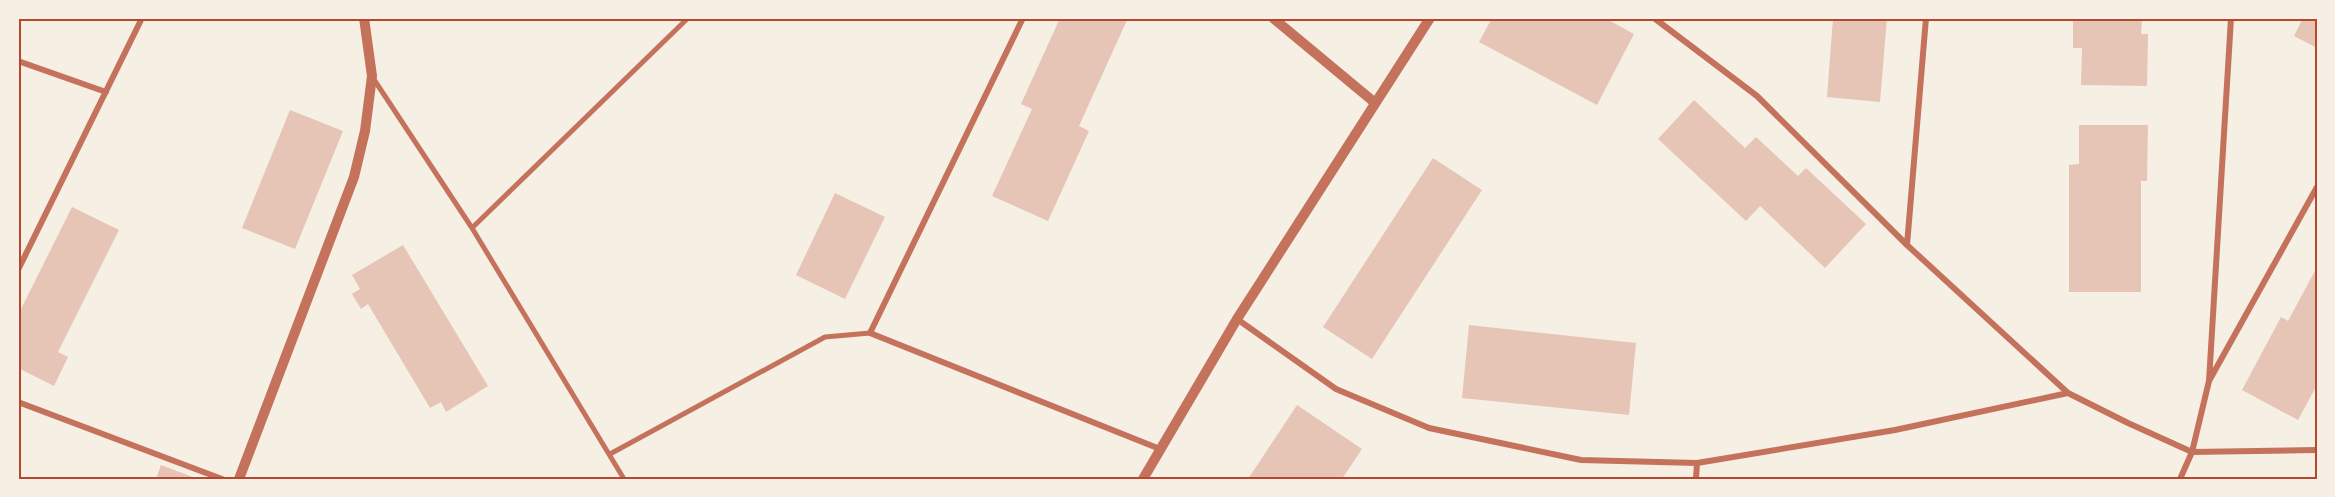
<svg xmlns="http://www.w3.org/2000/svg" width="2335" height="497" viewBox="0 0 2335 497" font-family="Commissioner,sans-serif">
  <rect width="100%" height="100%" fill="#f6efe4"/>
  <!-- building -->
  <path fill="#e6c5b7" d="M1060,18H1122L1127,20L1079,126L1089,131L1048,221L992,196L1032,109L1021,104Z
    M1492,18H1605L1634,34L1597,105L1479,42Z
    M1833,18H1887L1880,102L1827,97Z
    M2073,18H2142L2141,34H2148L2147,86L2081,85L2082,48H2073Z
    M2303,18H2317V48L2294,36Z
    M1694,100L1745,148L1756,137L1798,176L1806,168L1866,224L1825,268L1760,206L1746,221L1658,139Z
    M290,110L343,131L295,249L242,228Z
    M2079,125H2148L2147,181H2141V292H2069V165L2079,164Z
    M1433,158L1482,190L1372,359L1323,327Z
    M835,193L885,217L845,299L796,275Z
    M72,207L119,230L58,352L68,357L54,386L18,368V315Z
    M403,245L488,386L446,412L441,402L430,408L368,304L361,309L352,294L360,289L352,275Z
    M2317,267V385L2298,420L2242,390L2281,317L2288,321Z
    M1469,325L1636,343L1629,415L1462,398Z
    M1297,405L1362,449L1342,479H1248Z
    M161,465L198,479H156Z"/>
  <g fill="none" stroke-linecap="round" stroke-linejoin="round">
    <!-- pedestrian -->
    <path stroke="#c5725c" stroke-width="5" d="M373,78L472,228L624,479
      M472,228L688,18
      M610,454L825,337L870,333"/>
    <!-- minor -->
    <path stroke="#c5725c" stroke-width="6" d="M1023,18L870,333L1160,449
      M1654,18L1757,96L1907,245L2068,393L2128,423L2192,452L2317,450
      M18,61L106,92
      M1907,245L1926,18
      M18,270L142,18
      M1237,319L1336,389L1429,428L1581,460L1697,463L1895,430L2068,393
      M2209,381L2231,18
      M18,402L222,479
      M1696,479L1697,463
      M2180,479L2192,452L2209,381L2317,187"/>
    <!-- tertiary -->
    <path stroke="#c5725c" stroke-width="10" d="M1273,18L1374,102
      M239,479L354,177L365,131L372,76L364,18
      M1143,479L1237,319L1430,18"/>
  </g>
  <!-- border -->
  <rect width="2335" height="497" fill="none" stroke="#f6efe4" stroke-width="39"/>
  <rect x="20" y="20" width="2296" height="458" fill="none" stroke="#b5482f" stroke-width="2"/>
</svg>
